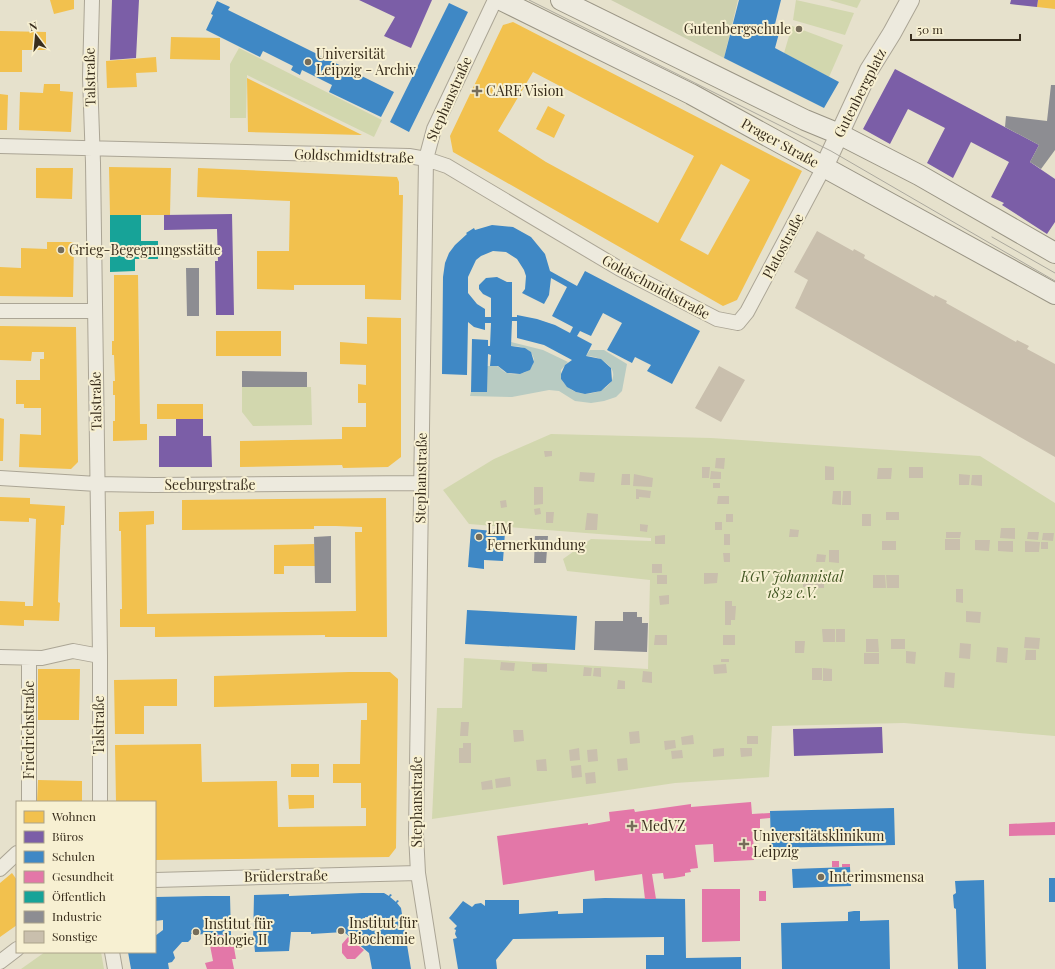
<svg xmlns="http://www.w3.org/2000/svg" width="1055" height="969" viewBox="0 0 1055 969" font-family="'Playfair Display',serif">
  <rect width="100%" height="100%" fill="#e6e1cc"/>
  <!-- green -->
  <path fill="#d2d7ae" d="M796,0L854,13L845,35L793,20Z
    M829,0H861L857,8Z
    M792,26L843,45L829,77L784,53Z
    M239,48L382,120L374,137L247,75L246,118H230V64Z
    M242,387H311L312,425L253,426L242,412Z
    M551,434L711,438L980,456L1055,503V736L904,723L772,726L769,777L675,783L432,819L437,708H462L464,658L648,669L650,580L567,571L563,559L591,539L651,541V538L469,524L443,490L494,459Z
    M45,952H101L104,969H21Z"/>
  <!-- cemetery -->
  <path fill="#cdd0ae" d="M611,0H738L724,58Z"/>
  <!-- water -->
  <path fill="#b8cbc2" d="M511,342L543,350L568,362L561,370V379C581,412 632,382 606,363C600,358 594,356 586,356L590,350H604L627,364L622,391L616,397L604,401L591,403L575,401L559,391L549,390L512,397L470,396L471,392H487V366C490,366 495,366 497,366C501,368 503,372 507,373C518,377 534,372 534,359C531,348 521,346 511,346Z"/>
  <!-- homes -->
  <path fill="#f2c14e" fill-rule="evenodd" d="M50,0H74V9L54,14Z
    M1038,0H1055V9L1037,7Z
    M513,22L802,171L737,300L723,306L453,152L450,136L503,25ZM533,72L694,156L658,223L546,162L498,131ZM721,164L750,180L708,255L680,240Z
    M0,31L46,32V50H22V72H0Z
    M171,37L220,38V60L170,59Z
    M156,57L157,72L136,73L137,87L107,88L106,61Z
    M247,78L362,135L248,132Z
    M44,84H60V91L73,92L71,132L19,130L20,92L43,93Z
    M0,94L8,95L7,130H0Z
    M548,106L565,115L554,138L536,129Z
    M109,167L171,168L170,215H110Z
    M36,168H73L72,199L36,198Z
    M198,168L397,177L399,182V195H403L401,300L365,299V285H294V290L257,289V251H289L290,201L197,197Z
    M47,242H74L73,297L0,296V267L21,268V248L47,249Z
    M114,275H138L140,424H147V440L113,441V421H115V395H113V381H115L114,355H112V341H114Z
    M367,317L401,318V457L388,467L343,468L342,465L240,467V441L342,439V427H366V403H358V384L366,385V365L340,364V342L367,344Z
    M0,326L76,327L78,462L71,469L19,467L20,434L41,435V408H24V404H16V380H40V359H44V352H32L31,361L0,360Z
    M216,331H281V356H216Z
    M157,404H203V419H157Z
    M0,418L4,419L3,461H0Z
    M0,497L30,498V504L65,506L64,525H61L58,602L60,603L59,621L24,620V626L0,625V601L25,602V606H33L36,519L29,518V522L0,521Z
    M386,498L387,637H325V635L155,637V627H120V609H122L121,531H119V512L154,511V524L146,525L147,614L356,611L355,532H362V527L336,526H314V529L182,530V500Z
    M314,544L315,566H284V574H274V545Z
    M38,669H80L79,720H38Z
    M349,672H390L398,679L396,848L389,857L155,860V802H116L115,745L201,744L202,782L277,781L278,827L366,826V808H361V783H333V764H360L361,720H367V703L214,707V676Z
    M177,679V706H144V734H115L114,680Z
    M291,764H319V777H291Z
    M38,780L82,781V802H37Z
    M288,795H314V808L289,809Z
    M12,873L17,880V925L0,937V883Z"/>
  <!-- offices -->
  <path fill="#7b5ea7" d="M112,0H139L136,58L110,60Z
    M359,0H432L411,48L384,36L395,17Z
    M1011,0H1038L1037,7L1010,4Z
    M895,69L1039,145L1030,162L1055,179V222L1047,234L1002,205L1004,203L991,197L1009,162L971,142L953,178L927,163L945,128L908,109L890,144L863,129Z
    M232,214L234,315H216L215,261H218L217,229L164,230V215Z
    M176,419H203V436H211L212,467H159V436H176Z
    M882,727L883,753L794,756L793,729Z"/>
  <!-- schools -->
  <path fill="#3f88c5" fill-rule="evenodd" d="M739,0H781L775,24L781,26L775,48L839,82L824,108L724,58Z
    M217,1L230,7L228,10L394,92L381,117L329,92L332,85L302,70L300,75L291,70L293,66L263,51L260,57L206,30L213,15L211,14Z
    M449,3L468,12L409,132L390,122Z
    M492,225L513,227L531,237L545,254L550,271L577,286L585,271L700,331L672,384L647,371L651,365L635,357L632,363L607,350L622,323L603,313L591,336L580,331L577,336L592,344L586,356L601,359L611,368L612,381L601,391L585,394L576,392L567,387L561,379V374L565,365L572,360L544,345L517,338V321H512L511,346L525,348L531,352L534,362L530,370L520,374L507,373L498,366H490L491,355L488,354L487,392H471L472,339L488,340V346H490L491,323H485V330L474,327L468,322L467,375L442,374L443,277L445,263L449,253L455,245L467,234L466,233L474,228L475,230ZM493,251L506,252L517,259L524,270L526,276L525,289L522,293L544,304L549,295L551,278L567,287L552,316L573,327L570,333L555,325L537,319L517,315V317H512V282H507L497,277L486,278L479,285V289L483,294L491,298V317H485V309L477,304L468,293V277L476,260L481,256Z
    M471,529L505,532L503,561L484,560V569L468,567Z
    M467,610L577,616L575,650L465,644Z
    M894,808L895,845L771,848L770,811Z
    M850,867L851,886L793,888L792,869Z
    M1049,878H1055V902H1049Z
    M984,880L986,969H958L956,909L954,908L953,895L956,893L955,881Z
    M362,893H384L389,896L390,894L392,895L390,897L396,902L397,900L399,901L397,903L401,908L411,969H372L369,953L344,932L311,934V932H291L289,951L255,952L254,942H253L254,895L289,894V896ZM365,917H372L379,923L380,930L372,931L366,926Z
    M206,896H230L231,935L191,934V939L188,942H182L173,952L175,958L172,962L168,963L169,969H131L128,952H155V936L163,930V920L155,921V897Z
    M605,898L685,899L686,958L741,957V969H646V955H664V937L513,939L496,960L497,969H458L453,939L457,938L455,934L456,930L454,929L457,926L449,918L463,901L472,907L475,904L481,903L485,906V900H519V914L558,911V914L583,913V899Z
    M854,911H860V921L889,920L890,969H782L781,923L848,921V912Z"/>
  <!-- health -->
  <path fill="#e377a8" d="M751,802L752,814L770,813V818L760,819V831H753L754,860L714,862L713,844L695,845L698,868L690,869L691,872L685,873V876L674,878L664,879L663,873L652,874L656,899H645L642,874L595,881L594,870L503,885L497,836L588,823V825L610,821L609,812L634,809L635,812L691,804V807Z
    M1055,822V835L1009,836V824Z
    M832,861H839V867H832Z
    M842,864H850V867H842Z
    M702,889H740V941L702,942Z
    M759,891H766V901H759Z
    M208,935H227L229,943L233,942L236,959H232L234,969H207L205,963L213,961Z
    M348,937L364,950L355,959H347L342,953V944Z"/>
  <!-- public -->
  <path fill="#17a398" d="M110,215H141V241H158V259H135V271L110,272Z"/>
  <!-- industry -->
  <path fill="#8d8d92" d="M1051,85H1055V150L1041,169L1030,162L1039,145L1005,127L1006,116L1047,121Z
    M186,268H199V316H187Z
    M242,371L307,372V387H242Z
    M331,536V583H315L314,537Z
    M535,536H548L546,563H534Z
    M623,612H637V617H642V623H648L647,652L594,650L595,621H623Z"/>
  <!-- building -->
  <path fill="#c9bfad" d="M817,231L853,251L854,249L865,255L864,258L934,297L935,295L947,301L946,303L1016,342L1017,340L1029,346L1027,349L1055,364V457L795,308L808,280L794,272Z
    M719,366L745,380L721,422L695,408Z
    M544,451H552V456L545,457Z
    M716,458H725L724,469L715,468Z
    M825,466L834,467V480H825Z
    M702,467H710L709,478H702Z
    M909,467H923V478H909Z
    M878,468H892L891,479H877Z
    M711,471L721,472V479H710Z
    M580,472L595,473L594,482L579,481Z
    M622,474H630V485H621Z
    M634,474L653,478L652,487L633,486Z
    M959,474L970,475L969,485H959Z
    M972,475H982V486L971,485Z
    M713,483H720V488H713Z
    M534,487H543V504L534,505Z
    M636,489L651,491L650,498L639,497V499H636Z
    M833,491H841V505L832,504Z
    M843,491H851V505H842Z
    M718,496H729V504H717Z
    M506,500L507,507L501,508L500,501Z
    M540,508L541,514L535,515L534,509Z
    M546,512H554L553,523H546Z
    M886,512H899V520H886Z
    M587,513L598,514L597,530H585Z
    M726,514H733V522H726Z
    M862,514H871V526H862Z
    M715,522H722V530H715Z
    M640,524L648,525L647,532L640,531Z
    M1001,528H1015V539L1000,538Z
    M790,529L799,530L798,537H789Z
    M946,532H961L960,538H946Z
    M1028,532H1039L1038,540L1027,539Z
    M1043,533H1054L1053,541L1042,540Z
    M724,534H730V545H724Z
    M665,535V544H655V536Z
    M945,539H960V550H945Z
    M975,540H990L989,551L975,550Z
    M882,541H896V550H882Z
    M998,541H1013V552L998,551Z
    M1025,541L1040,542L1039,552H1025Z
    M1041,542H1048V549H1041Z
    M829,550H839V563L829,562Z
    M723,553H730V562H724Z
    M817,554L826,555L825,562H816Z
    M652,564H662V573H652Z
    M704,573H718L717,583L704,584Z
    M657,575H667V584H657Z
    M803,575H813V587H803Z
    M873,575H885L886,588H873Z
    M886,575H899V588H887Z
    M815,576H824V588H815Z
    M956,589H963V603L956,602Z
    M669,595V604L660,605L659,596Z
    M725,601H732V606H736L735,620H731V625H725Z
    M966,611L981,612L980,623L966,622Z
    M822,629H835V642H823Z
    M836,629H845V642H836Z
    M655,635H667V645H654Z
    M723,635H735V645H723Z
    M1025,637L1040,638L1039,649L1024,648Z
    M866,639H878L879,652H866Z
    M891,639H905V649H891Z
    M795,641H805L804,653H795Z
    M960,643L971,644L970,659L959,658Z
    M997,647L1008,648L1007,663L996,662Z
    M1026,650H1036V660H1025Z
    M906,651L916,652L915,664L906,663Z
    M864,653H879V664H864Z
    M721,659H729V662H721Z
    M501,662L515,663L514,671L500,670Z
    M532,664H547V672L532,671Z
    M726,664L727,673L714,674L713,665Z
    M584,667L592,668L591,676H583Z
    M594,668H601V677L593,676Z
    M812,668H822V680H812Z
    M823,668L832,669V681H823Z
    M643,671L652,672V683L642,682Z
    M945,672L955,673L954,688L944,687Z
    M618,680L625,681V689H617Z
    M461,722H469L468,736H460Z
    M513,730H523L524,741L514,742Z
    M639,731L640,743L630,744L629,732Z
    M693,735L694,744L682,745L681,737Z
    M747,736H758V744H747Z
    M675,740L676,748L665,750L664,741Z
    M463,743H471V763H459V748H463Z
    M579,748L580,760L570,761L569,750Z
    M724,748V756L713,757V749Z
    M740,748H752V756L741,757Z
    M597,749L598,761L588,762L587,750Z
    M682,750L683,758L672,759L671,751Z
    M627,758L628,770L618,771L617,759Z
    M546,759L547,771H537L536,760Z
    M581,765L582,777L572,778L571,766Z
    M595,772L596,783L586,784L585,773Z
    M510,777L511,786L496,788L495,779Z
    M492,780L493,789L482,790L481,782Z"/>
  <g fill="none" stroke-linecap="round" stroke-linejoin="round">
    <defs>
      <path id="minor" d="M92,0L90,77L93,163L100,656V802
        M0,146L409,156L426,159L447,166L620,269L717,319L738,323L747,312L824,167
        M0,311H95
        M0,478L97,484L154,485L420,483
        M0,657L42,658L73,651L100,656
        M29,802V659
        M0,869L17,853
        M155,880L418,873
        M112,952L115,969
        M0,962L17,949
        M433,969L418,873L416,834L426,159L434,129L495,0"/>
      <path id="tertiary" d="M824,167L869,70L892,33L910,0"/>
      <path id="secondary" d="M501,0L691,94L1055,294
        M561,0L805,120L839,134L919,175L1055,253"/>
    </defs>
    <!-- minor casing -->
    <use href="#minor" stroke="#aba595" stroke-width="16"/>
    <!-- tertiary casing -->
    <use href="#tertiary" stroke="#aba595" stroke-width="20"/>
    <!-- secondary casing -->
    <use href="#secondary" stroke="#9a9585" stroke-width="22"/>
    <!-- minor -->
    <use href="#minor" stroke="#edeade" stroke-width="14"/>
    <!-- tertiary -->
    <use href="#tertiary" stroke="#edeade" stroke-width="18"/>
    <!-- secondary -->
    <use href="#secondary" stroke="#edeade" stroke-width="20"/>
    <!-- tram -->
    <path stroke="#aca99e" stroke-width="1" d="M529,0L831,151L1055,281
      M992,237L1055,273"/>
  </g>
  <!-- markers -->
  <g fill="#766d5a" stroke="#f7f0d2" stroke-width="1.5">
    <circle cx="799" cy="29" r="4"/>
    <circle cx="308" cy="62" r="4"/>
    <path d="M475 85h4v4h4v4h-4v4h-4v-4h-4v-4h4z"/>
    <circle cx="61" cy="250" r="4"/>
    <circle cx="479" cy="537" r="4"/>
    <path d="M630 820h4v4h4v4h-4v4h-4v-4h-4v-4h4z"/>
    <path d="M742 838h4v4h4v4h-4v4h-4v-4h-4v-4h4z"/>
    <circle cx="821" cy="877" r="4"/>
    <circle cx="341" cy="931" r="4"/>
    <circle cx="196" cy="932" r="4"/>
  </g>
  <g text-anchor="middle" stroke-width="4" stroke-linejoin="round" paint-order="stroke">
    <!-- poi labels -->
    <g font-size="14" fill="#392e1d" stroke="#f7f0d2" text-anchor="start">
      <text x="791" y="34" text-anchor="end">Gutenbergschule</text>
      <text x="316" y="59">Universität<tspan x="316" dy="16">Leipzig - Archiv</tspan></text>
      <text x="486" y="96">CARE Vision</text>
      <text x="69" y="255">Grieg-Begegnungsstätte</text>
      <text x="487" y="534">LIM<tspan x="487" dy="16">Fernerkundung</tspan></text>
      <text x="641" y="831">MedVZ</text>
      <text x="753" y="841">Universitätsklinikum<tspan x="753" dy="16">Leipzig</tspan></text>
      <text x="829" y="882">Interimsmensa</text>
      <text x="349" y="928">Institut für<tspan x="349" dy="16">Biochemie</tspan></text>
      <text x="204" y="929">Institut für<tspan x="204" dy="16">Biologie II</tspan></text>
    </g>
    <!-- street labels -->
    <g font-size="14" fill="#392e1d" stroke="#f7f0d2">
      <text transform="translate(90 77) rotate(-91)" y="5">Talstraße</text>
      <text transform="translate(860 93) rotate(-63)" y="5">Gutenbergplatz</text>
      <text transform="translate(449 99) rotate(-66)" y="5">Stephanstraße</text>
      <text transform="translate(780 143) rotate(29)" y="5">Prager Straße</text>
      <text transform="translate(354 156) rotate(2)" y="5">Goldschmidtstraße</text>
      <text transform="translate(783 246) rotate(-62)" y="5">Platostraße</text>
      <text transform="translate(656 287) rotate(28)" y="5">Goldschmidtstraße</text>
      <text transform="translate(96 401) rotate(-91)" y="5">Talstraße</text>
      <text transform="translate(421 478) rotate(-89)" y="5">Stephanstraße</text>
      <text x="210" y="490">Seeburgstraße</text>
      <text transform="translate(99 725) rotate(-90)" y="5">Talstraße</text>
      <text transform="translate(29 730) rotate(-90)" y="5">Friedrichstraße</text>
      <text transform="translate(417 802) rotate(-90)" y="5">Stephanstraße</text>
      <text transform="translate(286 876) rotate(-1)" y="5">Brüderstraße</text>
    </g>
    <!-- park labels -->
    <g font-size="14" font-style="italic" fill="#435723" stroke="#f7f0d2">
      <text x="792" y="582">KGV Johannistal<tspan x="792" dy="16">1832 e.V.</tspan></text>
    </g>
  </g>
  <!-- legend -->
  <rect x="16" y="801" width="140" height="152" fill="#f7f0d2" stroke="#aba28a"/>
  <rect x="24" y="811" width="20" height="12" fill="#f2c14e" stroke="#aba28a"/>
  <text x="52" y="821" font-size="12" fill="#392e1d">Wohnen</text>
  <rect x="24" y="831" width="20" height="12" fill="#7b5ea7" stroke="#aba28a"/>
  <text x="52" y="841" font-size="12" fill="#392e1d">Büros</text>
  <rect x="24" y="851" width="20" height="12" fill="#3f88c5" stroke="#aba28a"/>
  <text x="52" y="861" font-size="12" fill="#392e1d">Schulen</text>
  <rect x="24" y="871" width="20" height="12" fill="#e377a8" stroke="#aba28a"/>
  <text x="52" y="881" font-size="12" fill="#392e1d">Gesundheit</text>
  <rect x="24" y="891" width="20" height="12" fill="#17a398" stroke="#aba28a"/>
  <text x="52" y="901" font-size="12" fill="#392e1d">Öffentlich</text>
  <rect x="24" y="911" width="20" height="12" fill="#8d8d92" stroke="#aba28a"/>
  <text x="52" y="921" font-size="12" fill="#392e1d">Industrie</text>
  <rect x="24" y="931" width="20" height="12" fill="#c9bfad" stroke="#aba28a"/>
  <text x="52" y="941" font-size="12" fill="#392e1d">Sonstige</text>
  <!-- north arrow -->
  <g transform="translate(36 36) rotate(344)" stroke="#f7f0d2" stroke-width="3" paint-order="stroke">
  <path d="M0-3L7 15L0 10L-7 15Z" fill="#392e1d"/>
  <text y="-6" font-size="11" font-weight="bold" text-anchor="middle" fill="#392e1d">N</text>
  </g>
  <!-- scale -->
  <path d="M911 34v6h109v-6" fill="none" stroke="#392e1d" stroke-width="2"/>
  <text x="917" y="34" font-size="12" fill="#392e1d" stroke="#f7f0d2" stroke-width="3" paint-order="stroke">50 m</text>
</svg>
